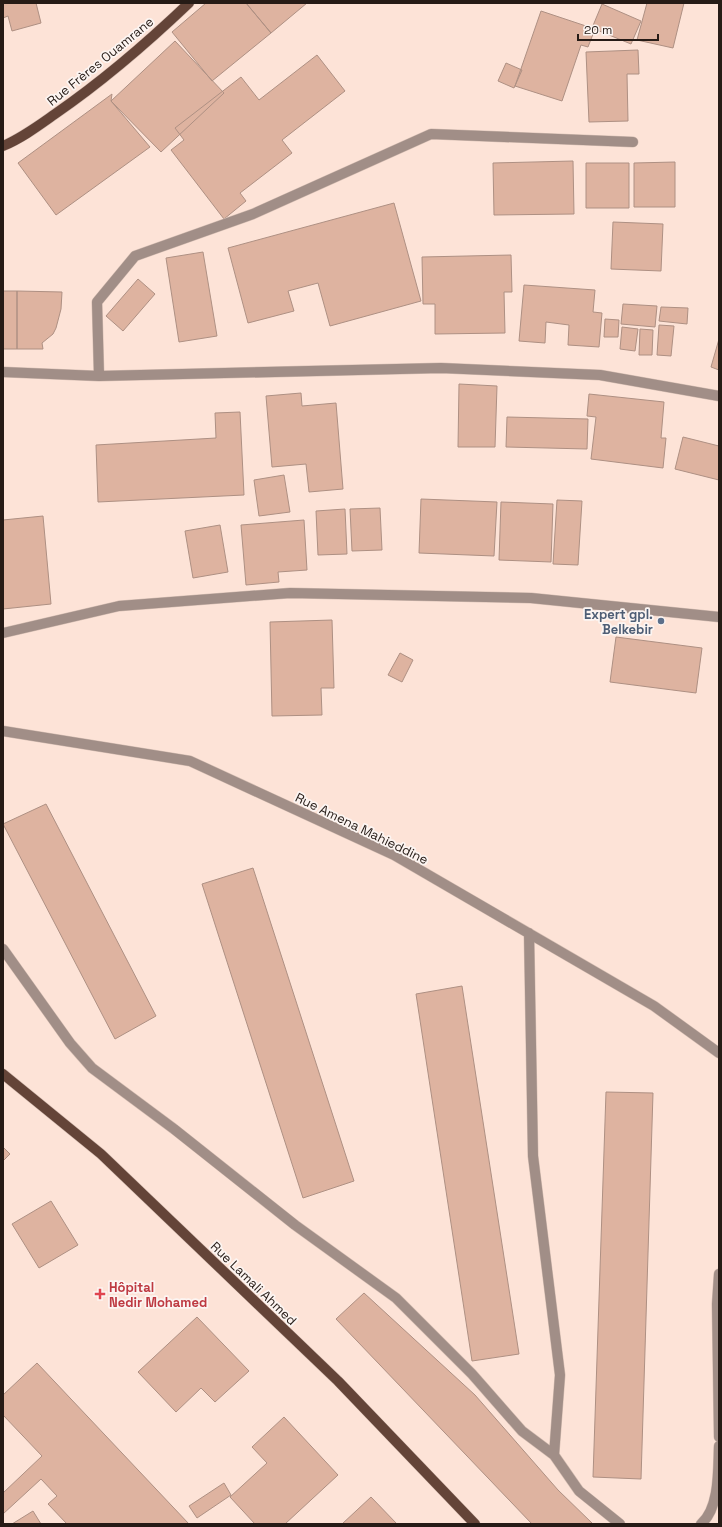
<svg xmlns="http://www.w3.org/2000/svg" width="722" height="1527" viewBox="0 0 722 1527" font-family="'Space Grotesk',sans-serif">
  <rect width="100%" height="100%" fill="#fde3d7"/>
  <!-- building -->
  <path fill="#deb3a0" stroke="#ae9083" d="M3,3H36L41,23L12,31L8,16L3,18Z
    M206,3H246L271,33L212,81L172,32Z
    M246,3H307L271,33Z
    M647,3H684L673,48L637,40Z
    M602,4L641,21L631,44L592,28Z
    M541,11L595,29L588,47L581,45L562,101L515,86Z
    M175,41L224,93L161,152L111,101Z
    M638,50L639,74H627L628,121L589,122L586,52Z
    M317,55L345,91L282,140L292,153L240,193L246,201L224,219L171,150L184,140L175,128L241,77L259,100Z
    M506,63L522,70L514,88L498,81Z
    M112,94L111,101L150,147L56,215L18,163Z
    M573,161L574,214L494,215L493,163Z
    M675,162V207H634V163Z
    M586,163H629V208H586Z
    M394,203L421,301L330,326L318,283L288,291L294,311L248,323L228,248Z
    M613,222L663,224L661,271L611,269Z
    M203,252L217,336L179,342L166,258Z
    M511,255L512,292H504L505,333L435,334V304H423L422,257Z
    M138,279L155,294L123,331L106,316Z
    M524,285L595,290L593,312L602,313L599,347L568,345L569,325L546,322L545,343L519,341Z
    M3,291H17V349H3Z
    M17,291L62,292L61,309L56,328L53,334L42,343L43,349H17Z
    M623,304L657,306L655,327L621,324Z
    M661,307L688,308L687,324L659,321Z
    M605,319L619,320L618,337H604Z
    M659,325L674,326L671,356L657,355Z
    M622,327L638,329L635,351L620,349Z
    M640,329L653,330L652,355H639Z
    M719,339V370L711,367Z
    M459,384L497,386L495,447H458Z
    M301,393L302,406L336,403L343,489L309,492L306,464L272,467L266,396Z
    M589,394L664,402L661,438H666L663,468L591,459L596,417L587,416Z
    M240,412L244,495L98,502L96,445L216,438L215,413Z
    M507,417L588,419L587,449L506,447Z
    M683,437L719,446V480L675,469Z
    M284,475L290,512L259,516L254,480Z
    M421,499L497,502L494,556L419,553Z
    M557,500L582,501L578,565L553,564Z
    M501,502L553,504L551,562L499,560Z
    M380,508L382,550L352,551L350,509Z
    M345,509L347,554L318,555L316,511Z
    M43,516L51,604L3,609V520Z
    M304,520L307,570L278,572L279,582L246,585L241,525Z
    M220,525L228,572L193,578L185,531Z
    M332,620L334,688H321L322,715L272,716L270,622Z
    M616,637L702,648L696,693L610,682Z
    M400,653L413,660L402,682L388,675Z
    M46,804L156,1016L115,1039L3,824Z
    M253,868L354,1181L303,1198L202,884Z
    M462,986L519,1354L472,1361L416,994Z
    M606,1092L653,1093L641,1479L593,1477Z
    M3,1147L10,1154L3,1161Z
    M51,1201L78,1245L39,1268L12,1224Z
    M364,1293L475,1395L558,1490L593,1524H532L336,1319Z
    M197,1317L249,1371L215,1402L201,1388L176,1412L138,1372Z
    M37,1363L189,1524H67L48,1504L57,1496L41,1479L3,1514V1493L42,1456L3,1415V1395Z
    M284,1417L338,1475L285,1524H255L230,1497L267,1463L252,1447Z
    M224,1483L231,1495L197,1518L189,1506Z
    M371,1497L397,1524H342Z
    M33,1511L41,1524H12Z"/>
  <g fill="none" stroke-linecap="round" stroke-linejoin="round">
    <defs>
      <path id="minor" d="M3,372L99,376L441,368L600,375L719,396
        M99,376L97,302L135,256L253,214L431,134L633,142
        M3,633L119,606L290,593L531,598L719,617
        M3,731L190,761L394,855L654,1006L719,1053
        M529,933L533,1156L560,1375L554,1455
        M3,949L70,1043L92,1068L174,1129L295,1225L396,1298L472,1374L522,1431L554,1455L579,1491L620,1524
        M719,1274L717,1304L719,1437
        M701,1524C720,1508 718,1469 719,1446"/>
      <path id="primary" d="M3,146C22,138 38,126 55,114C103,81 147,43 189,3
        M3,1074L101,1154L338,1381L475,1524"/>
    </defs>
    <!-- minor casing -->
    <use href="#minor" stroke="#d6bfb4" stroke-width="11"/>
    <!-- primary casing -->
    <use href="#primary" stroke="#d6bfb4" stroke-width="11"/>
    <!-- minor -->
    <use href="#minor" stroke="#a18e87" stroke-width="10"/>
    <!-- primary -->
    <use href="#primary" stroke="#644438" stroke-width="10"/>
  </g>
  <!-- markers -->
  <circle fill="#5c6f8a" stroke="#fcf5f2" stroke-width="1.5" cx="661" cy="621" r="4"/>
  <path fill="#e0444e" stroke="#fcf5f2" stroke-width="1.5" d="M98 1288h4v4h4v4h-4v4h-4v-4h-4v-4h4z"/>
  <g text-anchor="middle" stroke-width="3.5" stroke-linejoin="round" paint-order="stroke">
    <!-- street labels -->
    <g font-size="13" fill="#261b16" stroke="#fcf5f2">
      <text transform="translate(100 61) rotate(-39)" y="5">Rue Frères Ouamrane</text>
      <text transform="translate(362 828) rotate(26)" y="5">Rue Amena Mahieddine</text>
      <text transform="translate(254 1283) rotate(44)" y="5">Rue Lamali Ahmed</text>
    </g>
    <!-- service labels -->
    <g font-size="13" font-weight="bold" fill="#4e5e75" stroke="#fcf5f2" text-anchor="end">
      <text x="653" y="619">Expert gpl.<tspan x="653" dy="15">Belkebir</tspan></text>
    </g>
    <!-- health labels -->
    <g font-size="13" font-weight="bold" fill="#be3a42" stroke="#fcf5f2" text-anchor="start">
      <text x="109" y="1292">Hôpital<tspan x="109" dy="15">Nedir Mohamed</tspan></text>
    </g>
  </g>
  <!-- border -->
  <rect width="722" height="1527" fill="none" stroke="#261b16" stroke-width="8"/>
  <!-- scale -->
  <path d="M578 34v6h80v-6" fill="none" stroke="#261b16" stroke-width="2"/>
  <text x="584" y="34" font-size="12" fill="#261b16" stroke="#fcf5f2" stroke-width="3" paint-order="stroke">20 m</text>
</svg>
